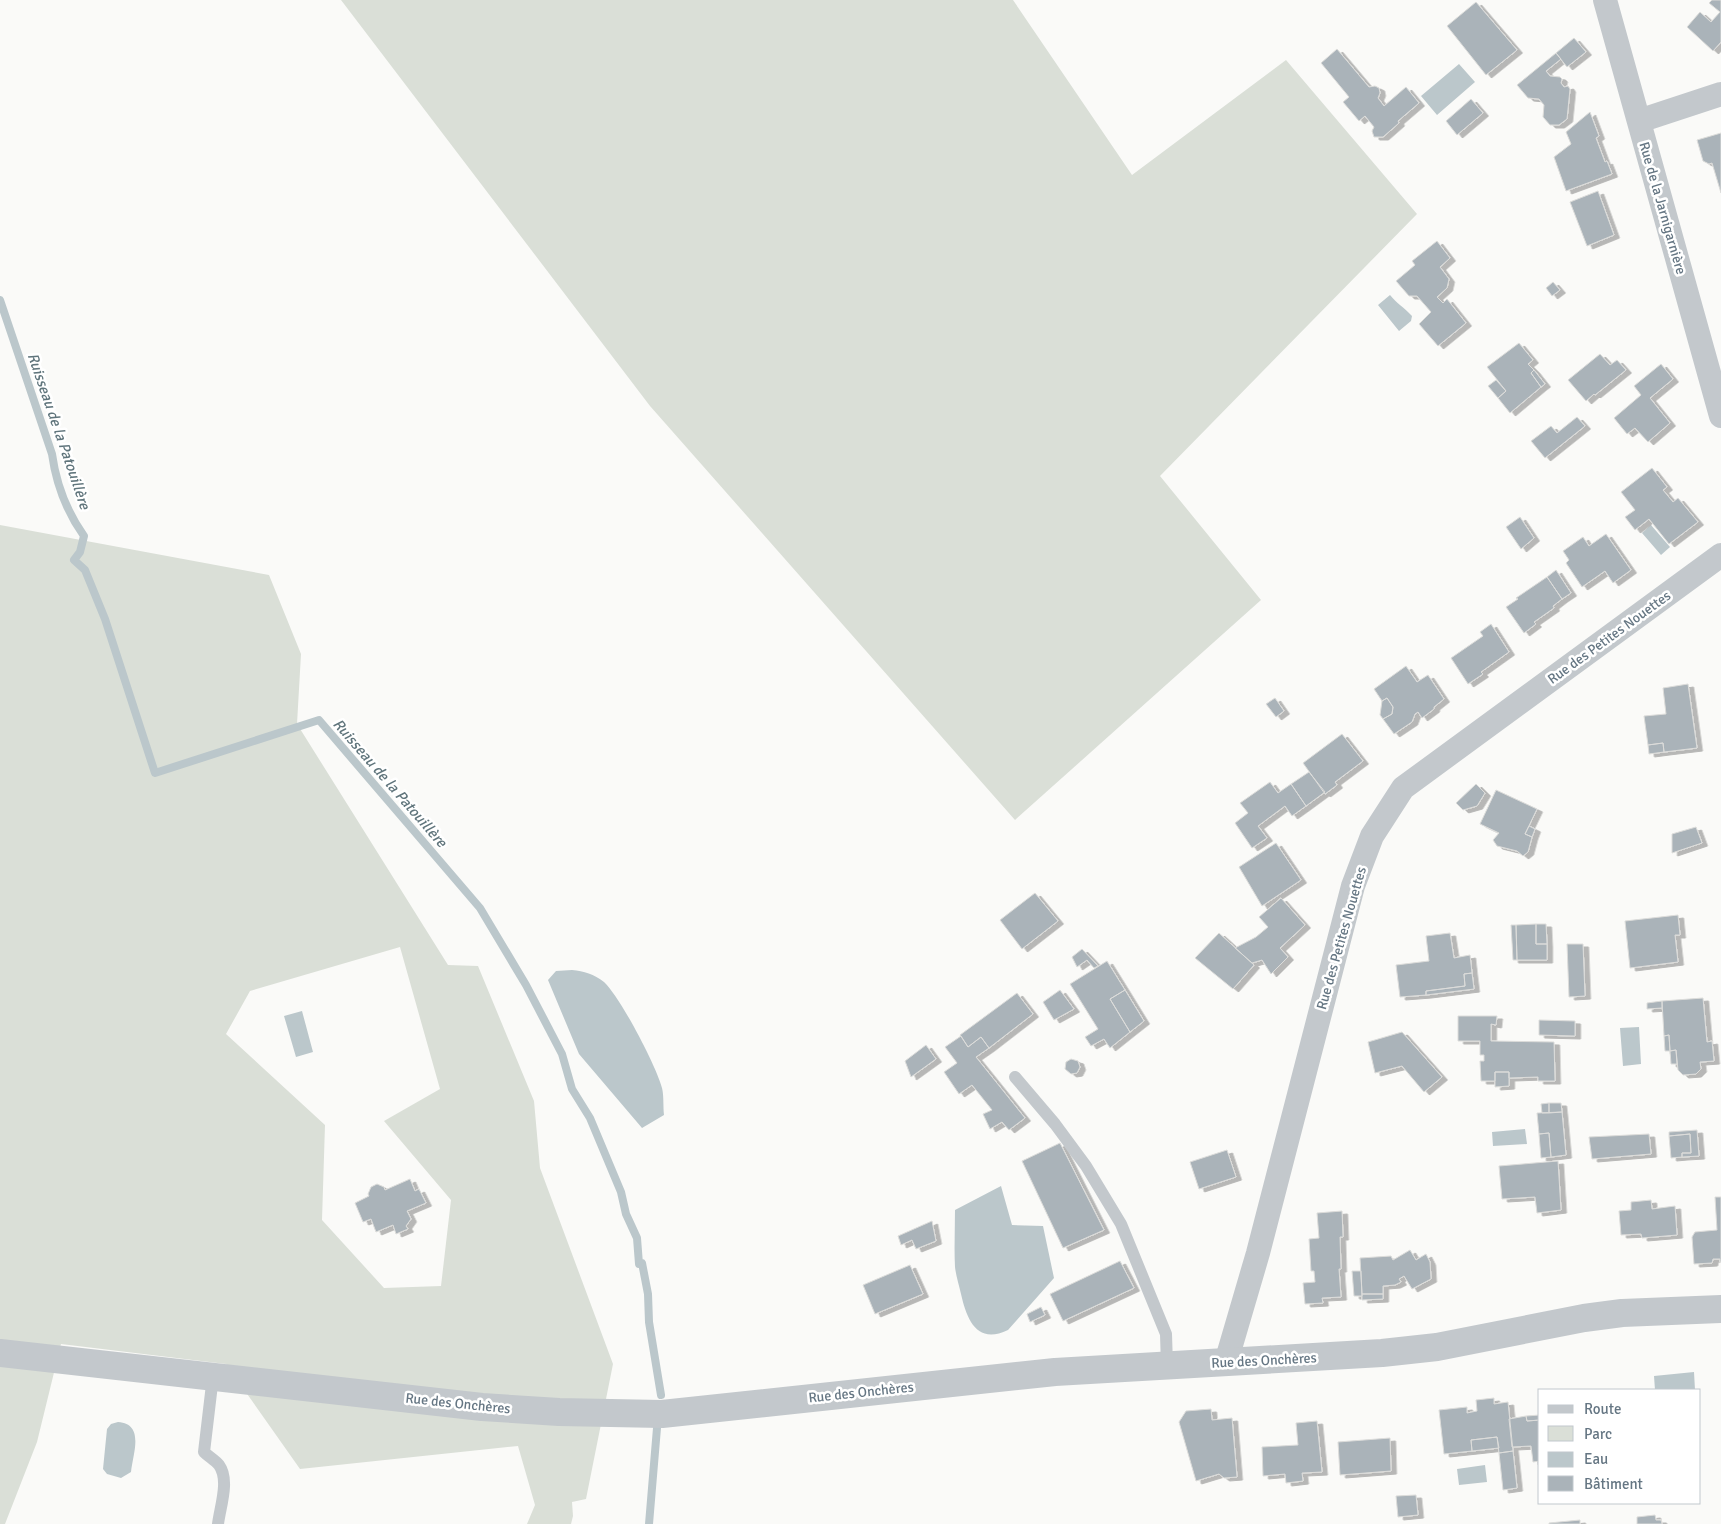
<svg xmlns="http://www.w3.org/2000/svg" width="1721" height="1524" viewBox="0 0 1721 1524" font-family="Signika,sans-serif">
  <defs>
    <filter id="shadow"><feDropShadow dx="5.5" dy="3" stdDeviation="0" flood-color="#0004"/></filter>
  </defs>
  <rect width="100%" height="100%" fill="#fafaf8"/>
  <!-- green -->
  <path fill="#dadfd7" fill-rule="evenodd" d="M341,0H1013L1132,175L1286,60L1417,214L1160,476L1261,600L1015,820L650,406Z
    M0,525L269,575L301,654L297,724L448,965L478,966L534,1101L540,1168L613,1364L586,1499L572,1502L573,1516L571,1524H527L535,1505L518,1446L300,1469L226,1364L61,1344L37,1442L5,1524H0ZM400,947L440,1089L384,1121L451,1200L441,1286L384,1288L322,1220L325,1125L226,1034L250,991Z"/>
  <!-- water -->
  <path fill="#bbc7cb" d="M1459,64L1475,82L1437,115L1421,96Z
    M1390,295C1397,304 1404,307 1412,316L1411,321L1399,331L1378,305Z
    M1651,525L1670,547L1661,555L1642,533Z
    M572,970C584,971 594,974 604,982C620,997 656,1065 662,1088C664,1096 663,1106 664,1115L642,1128L579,1054L548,980L556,971Z
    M302,1011L313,1052L296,1057L284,1016Z
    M1639,1027L1641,1064L1623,1066L1620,1028Z
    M1525,1129L1527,1144L1493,1146L1492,1132Z
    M1001,1186L1012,1225L1043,1226L1054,1278L1008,1330C977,1345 967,1320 961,1294C959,1285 956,1276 955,1267C954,1248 955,1229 955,1210Z
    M1694,1372L1695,1390H1655L1654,1376Z
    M118,1422C145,1424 133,1453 131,1472L121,1478L107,1474L103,1469L107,1429L111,1424Z
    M1485,1465L1487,1482L1459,1485L1457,1469Z"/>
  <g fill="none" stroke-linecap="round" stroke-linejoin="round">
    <!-- stream -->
    <path stroke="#bbc7cb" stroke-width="8" d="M0,300L52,454C56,483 67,512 84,536L80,552L74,560L85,570L105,619L155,773L319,720L480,908L526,985L562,1054L572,1089L590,1118L621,1192L626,1214L637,1238L639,1264L642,1263L648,1294L649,1322L661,1395
      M649,1524L657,1428"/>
  </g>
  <!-- building -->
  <path fill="#aab3b9" stroke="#dcdcda" filter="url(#shadow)" d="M1712,0H1721V42L1713,51L1687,27L1700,12L1711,22L1720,12L1709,3Z
    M1476,2L1517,50L1486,75L1447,26Z
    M1574,38L1586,52L1567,67L1556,53Z
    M1337,49L1369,87L1375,86L1379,88L1380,93L1378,98L1384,106L1406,87L1419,103L1398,121L1399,123L1383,137H1374L1372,131L1374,127L1365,116L1359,121L1343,102L1349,97L1321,63Z
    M1556,53L1561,59L1546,71L1550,76L1560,77L1562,79L1561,83L1564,87L1568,86L1570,89L1567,119L1559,125H1550L1543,117L1544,105L1539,99L1528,98L1517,85Z
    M1471,99L1483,113L1457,135L1446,121Z
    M1590,112L1599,136L1596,138L1605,162L1607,161L1612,174L1566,191L1554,157L1571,144L1566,132Z
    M1721,133V193L1712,163L1709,164L1703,161L1697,140Z
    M1598,191L1614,235L1587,246L1570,202Z
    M1437,241L1450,258L1440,267L1449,279L1447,288L1437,297L1443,303L1447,299L1466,323L1438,346L1419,324L1431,312L1417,296H1409L1396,281L1415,265L1412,261Z
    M1553,282L1560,290L1552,296L1546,288Z
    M1519,343L1533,360L1528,364L1534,370L1531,373L1541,387L1510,413L1498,398L1506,391L1487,367Z
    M1600,354L1610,365L1617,360L1626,370L1595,395L1594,394L1586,401L1568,380Z
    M1661,364L1673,379L1650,398L1670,423L1648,442L1635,428L1627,434L1614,418L1641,395L1634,386Z
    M1534,370L1545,384L1541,387L1531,373Z
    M1496,380L1506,391L1498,398L1488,386Z
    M1577,417L1585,426L1545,458L1531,441L1551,426L1557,433Z
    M1652,468L1667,487L1663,490L1673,502L1678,498L1698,522L1669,544L1649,519L1635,530L1625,517L1635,510L1621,492Z
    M1520,517L1534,538L1521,549L1506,527Z
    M1606,534L1631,570L1613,583L1605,571L1582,587L1566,563L1569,560L1563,551L1583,537L1589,546Z
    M1556,570L1571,593L1562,599L1547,577Z
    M1547,577L1562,599L1553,606L1554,608L1534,622L1536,624L1524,633L1506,607L1518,599L1516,598Z
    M1491,624L1509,652L1481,672L1483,674L1468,684L1451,658L1483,636L1480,632Z
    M1406,666L1417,682L1428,675L1444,699L1434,707V709L1422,718L1418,712L1415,714L1412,722L1394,734L1383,719L1392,714L1393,707L1387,698L1382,701L1374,689Z
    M1688,684L1697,748L1664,752L1663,743L1648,745L1644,716L1666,714L1663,688Z
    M1275,698L1284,711L1276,717L1266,704Z
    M1387,698L1393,707L1392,714L1383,719L1380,715L1382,701Z
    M1342,734L1363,761L1335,782L1337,785L1325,794L1303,763Z
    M1663,743L1664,752L1649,754L1648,745Z
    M1309,772L1325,792L1306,806L1291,784Z
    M1270,782L1278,793L1291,784L1306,806L1292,816L1285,806L1258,826L1267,838L1252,848L1235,823L1248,813L1240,803Z
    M1476,784L1485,793L1477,806L1463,810L1456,803Z
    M1496,790L1537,809L1525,834L1532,837L1528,852L1523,856L1517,851L1497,846L1493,840L1499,833L1480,824Z
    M1529,826L1535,829L1532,837L1525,834Z
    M1696,827L1702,843L1672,853V834Z
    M1276,843L1301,880L1262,906L1239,867Z
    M1035,893L1058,921L1022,949L1000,920Z
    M1281,898L1305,925L1280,948L1288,957L1271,974L1262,960L1252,963L1235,948L1256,937L1268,927L1259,917Z
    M1678,915L1680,935H1675L1678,962L1630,968L1625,921Z
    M1536,924H1546L1547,944H1536Z
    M1536,924V944H1547V960H1517L1516,925Z
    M1511,925H1516L1517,960H1513Z
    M1219,933L1254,965L1233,989L1195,958Z
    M1450,933L1454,958L1470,955L1472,973L1464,974L1465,986L1426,991V995L1400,997L1396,965L1429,961L1426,936Z
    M1567,944H1583L1585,996L1569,997Z
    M1082,949L1098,966L1094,968L1087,960L1077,967L1072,957Z
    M1107,961L1125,990L1110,999L1130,1032L1110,1048L1104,1039L1091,1046L1085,1037L1098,1029L1070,984Z
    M1472,973L1474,989L1426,995V991L1465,986L1464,974Z
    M1060,990L1074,1009L1054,1020L1043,1002Z
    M1125,990L1144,1021L1130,1032L1110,999Z
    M1017,993L1033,1014L989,1048L981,1037L968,1047L960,1035Z
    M1703,998L1707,1042L1712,1041L1714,1061L1700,1062L1701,1069L1696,1074L1683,1075L1678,1070L1676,1050L1670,1051L1669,1035L1664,1036L1662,1001Z
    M1662,1001V1008L1647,1009V1003Z
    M1458,1016H1497L1496,1025L1491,1024V1041L1554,1042L1555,1081H1538V1077L1509,1078V1072H1495V1081H1481L1480,1061H1484V1055H1480V1041H1458Z
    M1539,1020L1575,1021V1036L1539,1035Z
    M1402,1032L1442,1077L1424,1092L1402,1066L1375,1073L1368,1042Z
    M1669,1035L1670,1051H1665L1664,1036Z
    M961,1036L968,1047L981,1037L989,1048L976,1057L1025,1118L1009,1130L1002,1122L990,1129L983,1114L992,1110L972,1085L959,1094L944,1072L957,1063L945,1047Z
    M926,1045L936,1059L911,1077L905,1061Z
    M1676,1050L1677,1064H1671L1670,1051Z
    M1071,1059L1078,1061L1080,1067L1077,1073L1071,1074L1065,1069L1066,1062Z
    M1495,1072H1509V1086L1495,1087Z
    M1549,1103H1561L1562,1112L1549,1113Z
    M1549,1103V1113H1542L1541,1104Z
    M1562,1112L1566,1155L1551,1157L1549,1133L1539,1134L1537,1113Z
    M1697,1130L1699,1156L1682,1157V1153H1691L1690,1134L1669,1136V1132Z
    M1549,1133L1551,1157L1541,1158L1539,1134Z
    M1649,1134L1651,1154L1592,1159L1589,1137Z
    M1690,1134L1691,1153H1682V1157L1671,1158L1669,1136Z
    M1060,1143L1104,1230L1063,1248L1022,1161Z
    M1227,1150L1236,1177L1199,1189L1190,1162Z
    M1558,1161L1561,1210L1537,1213L1535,1197L1502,1199L1499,1166Z
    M410,1179L415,1191L419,1189L426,1203L407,1211L411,1219L406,1226L408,1229L396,1234L393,1225L376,1232L371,1219L363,1222L355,1203L369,1196L368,1194L371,1187L377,1184L384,1187L385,1190Z
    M1715,1197H1721V1262H1720V1259H1713L1712,1263L1694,1264L1692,1237L1695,1232L1717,1230Z
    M1651,1200L1652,1209L1675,1206L1677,1235L1642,1238L1641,1234L1621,1235L1619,1211L1631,1210V1202Z
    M1342,1211L1343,1237H1340L1341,1269H1339L1341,1297L1322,1298L1323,1303L1305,1304L1303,1283L1315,1282L1314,1271H1311L1309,1239L1319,1238L1317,1213Z
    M932,1221L936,1241L916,1249L912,1240L901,1245L898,1236Z
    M1410,1250L1416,1260L1426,1254L1430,1262L1431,1279L1412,1289L1404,1276L1399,1279L1401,1282L1395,1285L1383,1286V1294H1362L1360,1258L1391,1256L1393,1260Z
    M1120,1261L1134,1288L1063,1321L1050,1294Z
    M910,1265L923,1294L875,1314L863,1285Z
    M1352,1271H1361L1362,1296H1354Z
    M1362,1294H1383V1299L1362,1300Z
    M1041,1307L1045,1315L1030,1322L1027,1314Z
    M1494,1398V1404L1508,1402L1513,1451L1499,1453L1497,1437L1471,1440L1472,1451L1444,1454L1439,1410L1467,1407V1413L1477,1411L1476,1400Z
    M1211,1409L1212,1420L1232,1418L1237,1477L1224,1478L1219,1474L1196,1481L1179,1422L1186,1411Z
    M1540,1415V1420L1527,1421L1526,1416Z
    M1526,1416L1527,1421L1540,1420V1461L1533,1462L1531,1446L1512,1447L1509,1419Z
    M1317,1421L1322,1472L1302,1473L1303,1481L1286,1483L1285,1474L1263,1476L1262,1447L1298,1445L1296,1423Z
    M1497,1437L1499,1448L1472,1451L1471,1440Z
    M1390,1438L1391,1471L1340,1475L1338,1442Z
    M1513,1451L1517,1488L1503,1490L1499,1453Z
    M1416,1495L1418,1515L1398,1517L1396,1496Z
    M1655,1515L1656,1520H1661L1662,1524H1637V1517Z
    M1580,1520V1524H1549V1523Z"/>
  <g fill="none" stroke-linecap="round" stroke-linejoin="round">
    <!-- service -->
    <path stroke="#c3c8cc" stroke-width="12" d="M1015,1077L1055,1124L1086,1166L1121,1224L1166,1334L1167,1366
      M213,1376L204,1452C209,1457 215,1460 219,1465C230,1480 220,1507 218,1524"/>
    <!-- minor -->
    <path stroke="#c3c8cc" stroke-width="24" d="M1605,0L1721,416
      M1639,121L1721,94
      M1229,1362V1352L1258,1253L1353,886L1372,836L1403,788L1721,555"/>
    <!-- tertiary -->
    <path stroke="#c3c8cc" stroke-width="28" d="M0,1353L482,1407L559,1412L662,1414L1055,1372L1382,1353L1437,1347L1584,1318L1622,1313L1721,1309"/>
  </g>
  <g text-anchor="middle" stroke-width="5" stroke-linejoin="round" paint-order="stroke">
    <!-- street labels -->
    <g font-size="14" fill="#657683" stroke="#fff">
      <text transform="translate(1663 208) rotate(74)" y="5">Rue de la Jarnigarnière</text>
      <text transform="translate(1609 637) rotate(-36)" y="5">Rue des Petites Nouettes</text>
      <text transform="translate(1341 938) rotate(-74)" y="5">Rue des Petites Nouettes</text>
      <text transform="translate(1264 1360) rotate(-3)" y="5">Rue des Onchères</text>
      <text transform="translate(861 1392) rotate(-6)" y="5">Rue des Onchères</text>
      <text transform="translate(458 1403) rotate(6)" y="5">Rue des Onchères</text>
    </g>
    <!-- water labels -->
    <g font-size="15" font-style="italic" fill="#60757c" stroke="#fff">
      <text transform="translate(59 431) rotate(71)" y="5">Ruisseau de la Patouillère</text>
      <text transform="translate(390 783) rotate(49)" y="5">Ruisseau de la Patouillère</text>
    </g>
  </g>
  <!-- legend -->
  <rect x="1538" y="1389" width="162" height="115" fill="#ffffff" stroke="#c1c8cd"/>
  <rect x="1548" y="1405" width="25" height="8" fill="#c3c8cc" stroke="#c1c8cd"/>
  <text x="1584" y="1414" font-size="15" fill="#657683">Route</text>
  <rect x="1548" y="1426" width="25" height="15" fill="#dadfd7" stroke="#c1c8cd"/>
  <text x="1584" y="1439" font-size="15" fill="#657683">Parc</text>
  <rect x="1548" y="1452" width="25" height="15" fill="#bbc7cb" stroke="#c1c8cd"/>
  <text x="1584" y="1464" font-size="15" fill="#657683">Eau</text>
  <rect x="1548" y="1476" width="25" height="15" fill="#aab3b9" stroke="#c1c8cd"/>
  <text x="1584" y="1489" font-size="15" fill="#657683">Bâtiment</text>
</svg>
